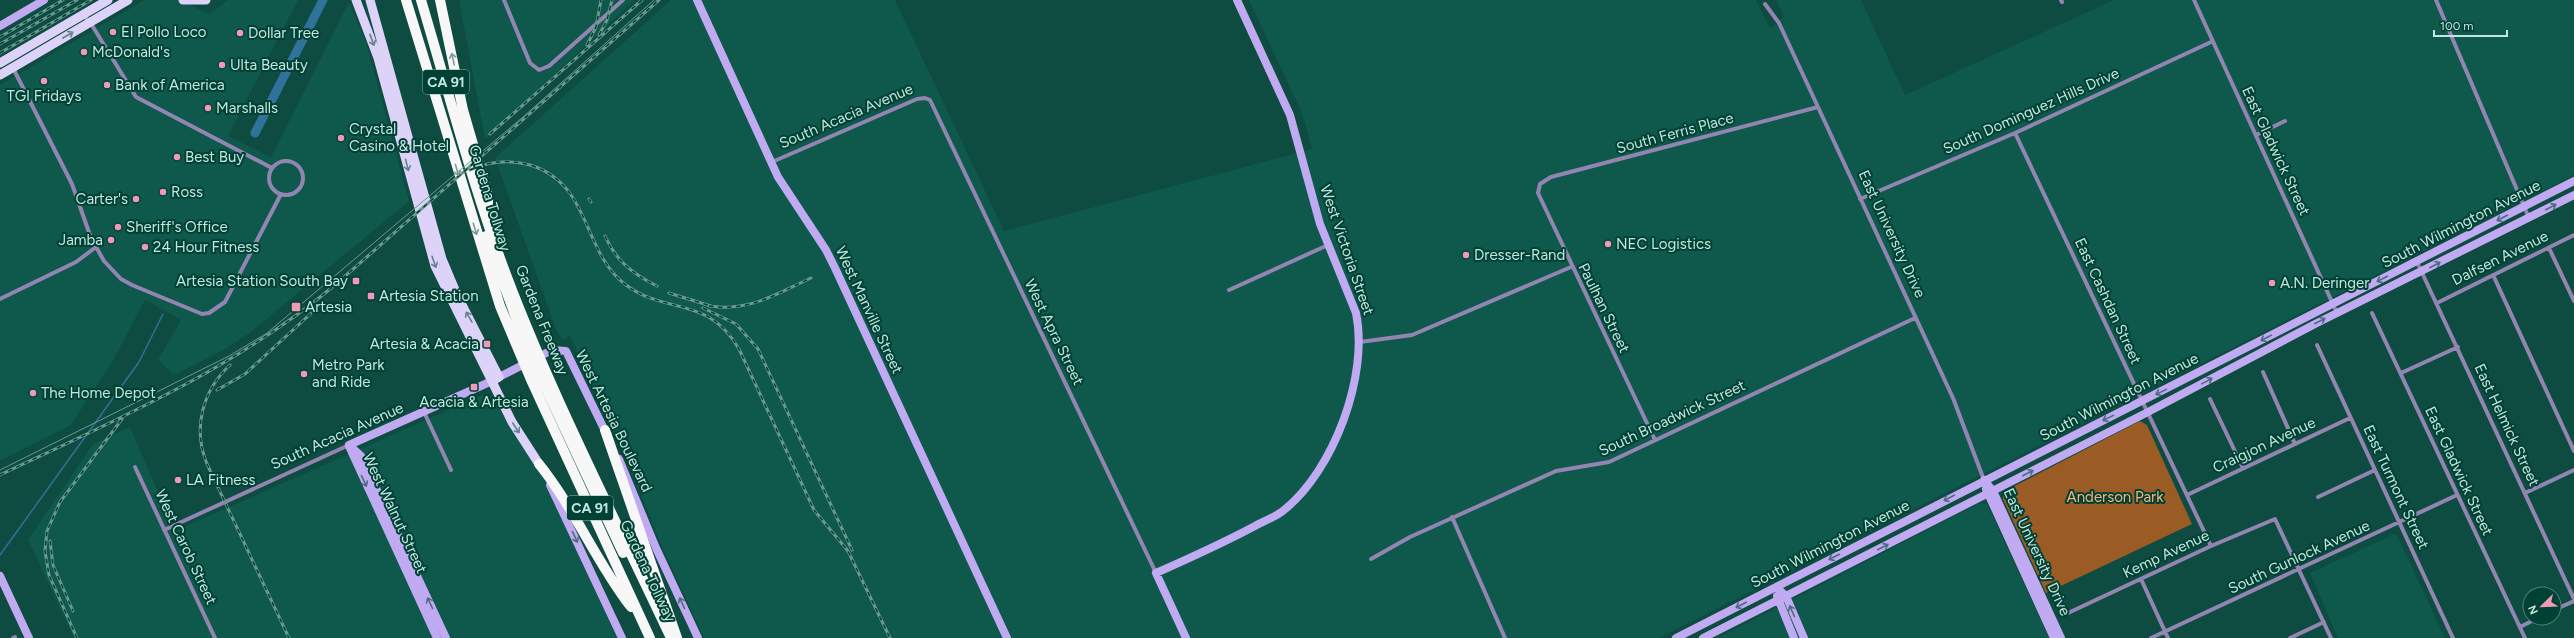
<svg xmlns="http://www.w3.org/2000/svg" width="2574" height="638" viewBox="0 0 2574 638" font-family="Figtree,sans-serif">
  <rect width="100%" height="100%" fill="#0e4b41"/>
  <!-- built -->
  <path fill="#0e584c" d="M144,0H179L209,14L228,0H298L228,136L271,157L349,2L366,42L409,201L251,332L227,348L174,375L158,360L181,320L145,300L114,359L71,425L0,461V85Z
    M459,0H635L485,139Z
    M671,0H895L1004,231L1312,149L1302,113L1249,0H1756L1770,29L1784,17L1776,0H1861L1905,95L2114,0H2574V175L1659,638H704L660,542L639,489L570,336L562,340L557,332L495,158Z
    M484,394L493,398L541,473L617,638H74L28,540L93,444L130,427L175,531Z
    M1980,503L1987,504L2049,638H1717Z
    M2394,534L2397,535L2445,638H2338L2310,573Z"/>
  <!-- green -->
  <path fill="#9a5b24" d="M2140,421L2147,425L2192,524L2046,593L2003,499V492Z"/>
  <g fill="none" stroke-linecap="round" stroke-linejoin="round">
    <!-- stream -->
    <path stroke="#307299" stroke-width="1.5" d="M0,555L139,362L163,314"/>
    <!-- river -->
    <path stroke="#307299" stroke-width="9" d="M255,133L323,0"/>
    <!-- street -->
    <path stroke="#9285b2" stroke-width="4" d="M504,0L530,63L539,70L549,66L623,0
      M2061,0L2062,2
      M2194,0L2337,313
      M2436,0L2529,218
      M1765,4L1779,23L1953,398L1984,480
      M83,15L90,22L136,97L272,168
      M13,68L72,184L91,238L104,261L121,279L132,285L202,314L209,313L225,302L281,194
      M2015,133L2211,546
      M2256,135L2285,121
      M269 178a17 17 0 1 1 34 0a17 17 0 1 1-34 0Z
      M772,162L917,99L925,98L930,100L1156,573
      M1860,199L2015,133L2211,42
      M2549,248L2574,301
      M2417,262L2574,599
      M2494,277L2574,451
      M1229,290L1328,245
      M0,299L76,262L96,247
      M2437,303L2574,235
      M2372,313L2525,638
      M1360,342L1412,335L1571,267
      M2317,345L2453,638
      M2263,372L2295,444
      M2401,373L2458,347
      M2210,399L2243,468
      M424,412L451,470
      M1655,440L1538,193L1540,184L1551,177L1818,107
      M135,467L215,638
      M2525,493L2574,470
      M2187,495L2350,418
      M2318,497L2375,470
      M1452,517L1505,638
      M164,530L349,445
      M1371,559L1410,537L1556,471L1609,462L1915,318
      M2141,579L2168,638
      M2554,610L2574,601
      M2068,613L2211,546L2275,519L2331,638
      M2520,627L2538,618
      M13,638L15,637
      M2151,638L2457,495
      M2290,638L2324,622"/>
    <!-- secondary -->
    <path stroke="#c0aaf2" stroke-width="8" d="M697,0L778,177L826,250L835,268L1007,638
      M0,26L44,0
      M499,377L552,350L566,351L607,435
      M349,445L361,456L446,638
      M349,445L492,381
      M349,446L437,638
      M619,459L656,548L698,638
      M1984,480L1993,491L2061,638
      M550,485L622,638
      M1986,489L2054,638
      M0,576L29,638
      M1776,587L1786,596L1804,638
      M1777,596L1794,638
      M1186,638L1156,573C1190,558 1223,543 1255,526C1264,521 1276,517 1284,510C1334,470 1369,375 1356,313L1320,224L1290,115L1237,0
      M1676,638L2574,181
      M1703,638L2148,412L2315,324L2574,195"/>
    <!-- primary -->
    <path stroke="#ddd2f8" stroke-width="9" d="M183,0H206
      M356,0L378,58L435,266L512,422L539,464
      M370,0L442,259L458,297L499,377L492,381
      M0,63L108,0
      M0,75L128,0"/>
    <!-- highway -->
    <path stroke="#f7f7f7" stroke-width="10" d="M406,0L500,306L532,382L650,638
      M421,0C450,97 475,196 512,290C558,408 617,523 671,638
      M440,0L463,110L488,196V212
      M486,236L527,348L623,553
      M605,430L677,638
      M539,464C575,509 596,562 631,607"/>
    <!-- tram -->
    <path stroke="#69998f" stroke-width="1" d="M0,470L229,356L267,333L523,117L654,0"/>
    <defs>
      <path id="rail" d="M599,35L607,20L612,0
        M0,37L63,0
        M0,44L77,0
        M587,45L596,27L601,0
        M0,53L91,0
        M490,134L642,0
        M470,170C490,161 509,159 530,165C592,184 581,251 626,285C666,315 708,295 739,349L814,510L848,551L890,638
        M589,199L591,202
        M605,236C616,261 633,274 657,286
        M669,293L711,306
        M709,306C750,312 776,294 811,278
        M703,308L736,324L758,349L852,550
        M230,365C203,390 192,428 207,464L289,638
        M217,390L245,374L319,306
        M0,475C116,420 236,368 335,285L659,0
        M50,541L53,565L73,611
        M77,638L49,575L45,551L47,531L60,502L122,419"/>
    </defs>
    <!-- rail casing -->
    <use href="#rail" stroke="#69998f" stroke-width="3"/>
    <!-- rail -->
    <use href="#rail" stroke="#004136" stroke-width="1.5" stroke-dasharray="4.5" stroke-linecap="butt"/>
  </g>
  <!-- one-way arrows -->
  <defs><path id="oneway-shaft" d="M-6 0H5M1.5-3L5.5 0L1.5 3" fill="none" stroke-width="1.6" stroke-linecap="round" stroke-linejoin="round"/></defs>
  <g stroke="#63828d">
    <use href="#oneway-shaft" transform="translate(68 35) rotate(-30)"/>
    <use href="#oneway-shaft" transform="translate(372 40) rotate(70)"/>
    <use href="#oneway-shaft" transform="translate(407 165) rotate(76)"/>
    <use href="#oneway-shaft" transform="translate(434 262) rotate(71)"/>
    <use href="#oneway-shaft" transform="translate(469 317) rotate(-120)"/>
    <use href="#oneway-shaft" transform="translate(516 428) rotate(57)"/>
  </g>
  <g stroke="#7c9c96">
    <use href="#oneway-shaft" transform="translate(453 59) rotate(-102)"/>
    <use href="#oneway-shaft" transform="translate(457 170) rotate(74)"/>
    <use href="#oneway-shaft" transform="translate(475 229) rotate(73)"/>
  </g>
  <g stroke="#4d6b81">
    <use href="#oneway-shaft" transform="translate(2551 207) rotate(-27)"/>
    <use href="#oneway-shaft" transform="translate(2502 218) rotate(153)"/>
    <use href="#oneway-shaft" transform="translate(2435 265) rotate(-27)"/>
    <use href="#oneway-shaft" transform="translate(2382 279) rotate(153)"/>
    <use href="#oneway-shaft" transform="translate(2320 321) rotate(-27)"/>
    <use href="#oneway-shaft" transform="translate(2266 338) rotate(153)"/>
    <use href="#oneway-shaft" transform="translate(2207 381) rotate(-29)"/>
    <use href="#oneway-shaft" transform="translate(2161 392) rotate(154)"/>
    <use href="#oneway-shaft" transform="translate(2108 418) rotate(154)"/>
    <use href="#oneway-shaft" transform="translate(2028 473) rotate(-27)"/>
    <use href="#oneway-shaft" transform="translate(364 481) rotate(65)"/>
    <use href="#oneway-shaft" transform="translate(1949 498) rotate(153)"/>
    <use href="#oneway-shaft" transform="translate(575 537) rotate(65)"/>
    <use href="#oneway-shaft" transform="translate(1883 547) rotate(-27)"/>
    <use href="#oneway-shaft" transform="translate(1834 557) rotate(153)"/>
    <use href="#oneway-shaft" transform="translate(430 603) rotate(-115)"/>
    <use href="#oneway-shaft" transform="translate(682 603) rotate(-115)"/>
    <use href="#oneway-shaft" transform="translate(1741 605) rotate(153)"/>
    <use href="#oneway-shaft" transform="translate(1792 611) rotate(-114)"/>
  </g>
  <!-- markers -->
  <g fill="#f09ab7" stroke="#004136" stroke-width="1.5">
    <circle cx="113" cy="32" r="4"/>
    <circle cx="240" cy="33" r="4"/>
    <circle cx="84" cy="52" r="4"/>
    <circle cx="222" cy="65" r="4"/>
    <circle cx="44" cy="81" r="4"/>
    <circle cx="107" cy="85" r="4"/>
    <circle cx="208" cy="108" r="4"/>
    <circle cx="341" cy="138" r="4"/>
    <circle cx="177" cy="157" r="4"/>
    <circle cx="163" cy="192" r="4"/>
    <circle cx="136" cy="199" r="4"/>
    <circle cx="118" cy="227" r="4"/>
    <circle cx="111" cy="240" r="4"/>
    <circle cx="1608" cy="244" r="4"/>
    <circle cx="145" cy="247" r="4"/>
    <circle cx="1466" cy="255" r="4"/>
    <rect x="352" y="277" width="8" height="8" rx="2"/>
    <circle cx="2272" cy="283" r="4"/>
    <rect x="367" y="292" width="8" height="8" rx="2"/>
    <rect x="291" y="302" width="10" height="10" rx="2"/>
    <rect x="483" y="340" width="8" height="8" rx="2"/>
    <circle cx="304" cy="374" r="4"/>
    <rect x="470" y="383" width="8" height="8" rx="2"/>
    <circle cx="33" cy="393" r="4"/>
    <circle cx="178" cy="480" r="4"/>
  </g>
  <g text-anchor="middle" stroke-width="4" stroke-linejoin="round" paint-order="stroke">
    <!-- shield labels -->
    <g fill="#004136" stroke="#88b4aa" stroke-width="1">
      <rect x="423" y="70" width="46" height="24" rx="3"/>
      <rect x="567" y="496" width="46" height="24" rx="3"/>
    </g>
    <g font-size="14" font-weight="bold" fill="#c2e5dc">
      <text x="446" y="87">CA 91</text>
      <text x="590" y="513">CA 91</text>
    </g>
    <!-- poi labels -->
    <g font-size="15" fill="#c2e5dc" stroke="#004136" text-anchor="start">
      <text x="121" y="37">El Pollo Loco</text>
      <text x="248" y="38">Dollar Tree</text>
      <text x="92" y="57">McDonald's</text>
      <text x="230" y="70">Ulta Beauty</text>
      <text x="115" y="90">Bank of America</text>
      <text x="44" y="101" text-anchor="middle">TGI Fridays</text>
      <text x="216" y="113">Marshalls</text>
      <text x="349" y="134">Crystal<tspan x="349" dy="17">Casino &amp; Hotel</tspan></text>
      <text x="185" y="162">Best Buy</text>
      <text x="171" y="197">Ross</text>
      <text x="128" y="204" text-anchor="end">Carter's</text>
      <text x="126" y="232">Sheriff's Office</text>
      <text x="103" y="245" text-anchor="end">Jamba</text>
      <text x="1616" y="249">NEC Logistics</text>
      <text x="153" y="252">24 Hour Fitness</text>
      <text x="1474" y="260">Dresser-Rand</text>
      <text x="348" y="286" text-anchor="end">Artesia Station South Bay</text>
      <text x="2280" y="288">A.N. Deringer</text>
      <text x="379" y="301">Artesia Station</text>
      <text x="305" y="312">Artesia</text>
      <text x="479" y="349" text-anchor="end">Artesia &amp; Acacia</text>
      <text x="312" y="370">Metro Park<tspan x="312" dy="17">and Ride</tspan></text>
      <text x="41" y="398">The Home Depot</text>
      <text x="474" y="407" text-anchor="middle">Acacia &amp; Artesia</text>
      <text x="186" y="485">LA Fitness</text>
    </g>
    <!-- street labels -->
    <g font-size="15" fill="#c2e5dc" stroke="#004136">
      <text transform="translate(2031 111) rotate(-24)" y="5">South Dominguez Hills Drive</text>
      <text transform="translate(846 116) rotate(-23)" y="5">South Acacia Avenue</text>
      <text transform="translate(1675 133) rotate(-15)" y="5">South Ferris Place</text>
      <text transform="translate(2276 151) rotate(65)" y="5">East Gladwick Street</text>
      <text transform="translate(490 198) rotate(73)" y="5">Gardena Tollway</text>
      <text transform="translate(2461 224) rotate(-27)" y="5">South Wilmington Avenue</text>
      <text transform="translate(1892 234) rotate(65)" y="5">East University Drive</text>
      <text transform="translate(1347 250) rotate(71)" y="5">West Victoria Street</text>
      <text transform="translate(2500 258) rotate(-26)" y="5">Dalfsen Avenue</text>
      <text transform="translate(2108 301) rotate(65)" y="5">East Cashdan Street</text>
      <text transform="translate(1604 308) rotate(64)" y="5">Paulhan Street</text>
      <text transform="translate(869 310) rotate(65)" y="5">West Manville Street</text>
      <text transform="translate(542 320) rotate(68)" y="5">Gardena Freeway</text>
      <text transform="translate(1054 332) rotate(64)" y="5">West Apra Street</text>
      <text transform="translate(2119 397) rotate(-27)" y="5">South Wilmington Avenue</text>
      <text transform="translate(1672 418) rotate(-25)" y="5">South Broadwick Street</text>
      <text transform="translate(614 421) rotate(64)" y="5">West Artesia Boulevard</text>
      <text transform="translate(2507 425) rotate(65)" y="5">East Helmick Street</text>
      <text transform="translate(337 436) rotate(-24)" y="5">South Acacia Avenue</text>
      <text transform="translate(2264 445) rotate(-25)" y="5">Craigjon Avenue</text>
      <text transform="translate(2459 471) rotate(65)" y="5">East Gladwick Street</text>
      <text transform="translate(2396 487) rotate(65)" y="5">East Turmont Street</text>
      <text transform="translate(395 513) rotate(65)" y="5">West Walnut Street</text>
      <text transform="translate(1830 544) rotate(-27)" y="5">South Wilmington Avenue</text>
      <text transform="translate(186 547) rotate(65)" y="5">West Carob Street</text>
      <text transform="translate(2037 552) rotate(65)" y="5">East University Drive</text>
      <text transform="translate(2166 554) rotate(-25)" y="5">Kemp Avenue</text>
      <text transform="translate(2299 557) rotate(-25)" y="5">South Gunlock Avenue</text>
      <text transform="translate(648 571) rotate(65)" y="5">Gardena Tollway</text>
    </g>
    <!-- park labels -->
    <g font-size="15" fill="#fab27b" stroke="#004136">
      <text x="2115" y="502">Anderson Park</text>
    </g>
  </g>
  <!-- north arrow -->
  <g transform="translate(2542 606) rotate(247)"><circle r="19" fill="#004136" stroke="#4e8378"/>
  <path d="M0-3L7 15L0 10L-7 15Z" fill="#f09ab7"/>
  <text y="-6" font-size="11" font-weight="bold" text-anchor="middle" fill="#c2e5dc">N</text>
  </g>
  <!-- scale -->
  <path d="M2434 30v6h73v-6" fill="none" stroke="#c2e5dc" stroke-width="2"/>
  <text x="2440" y="30" font-size="12" fill="#c2e5dc" stroke="#004136" stroke-width="3" paint-order="stroke">100 m</text>
</svg>
